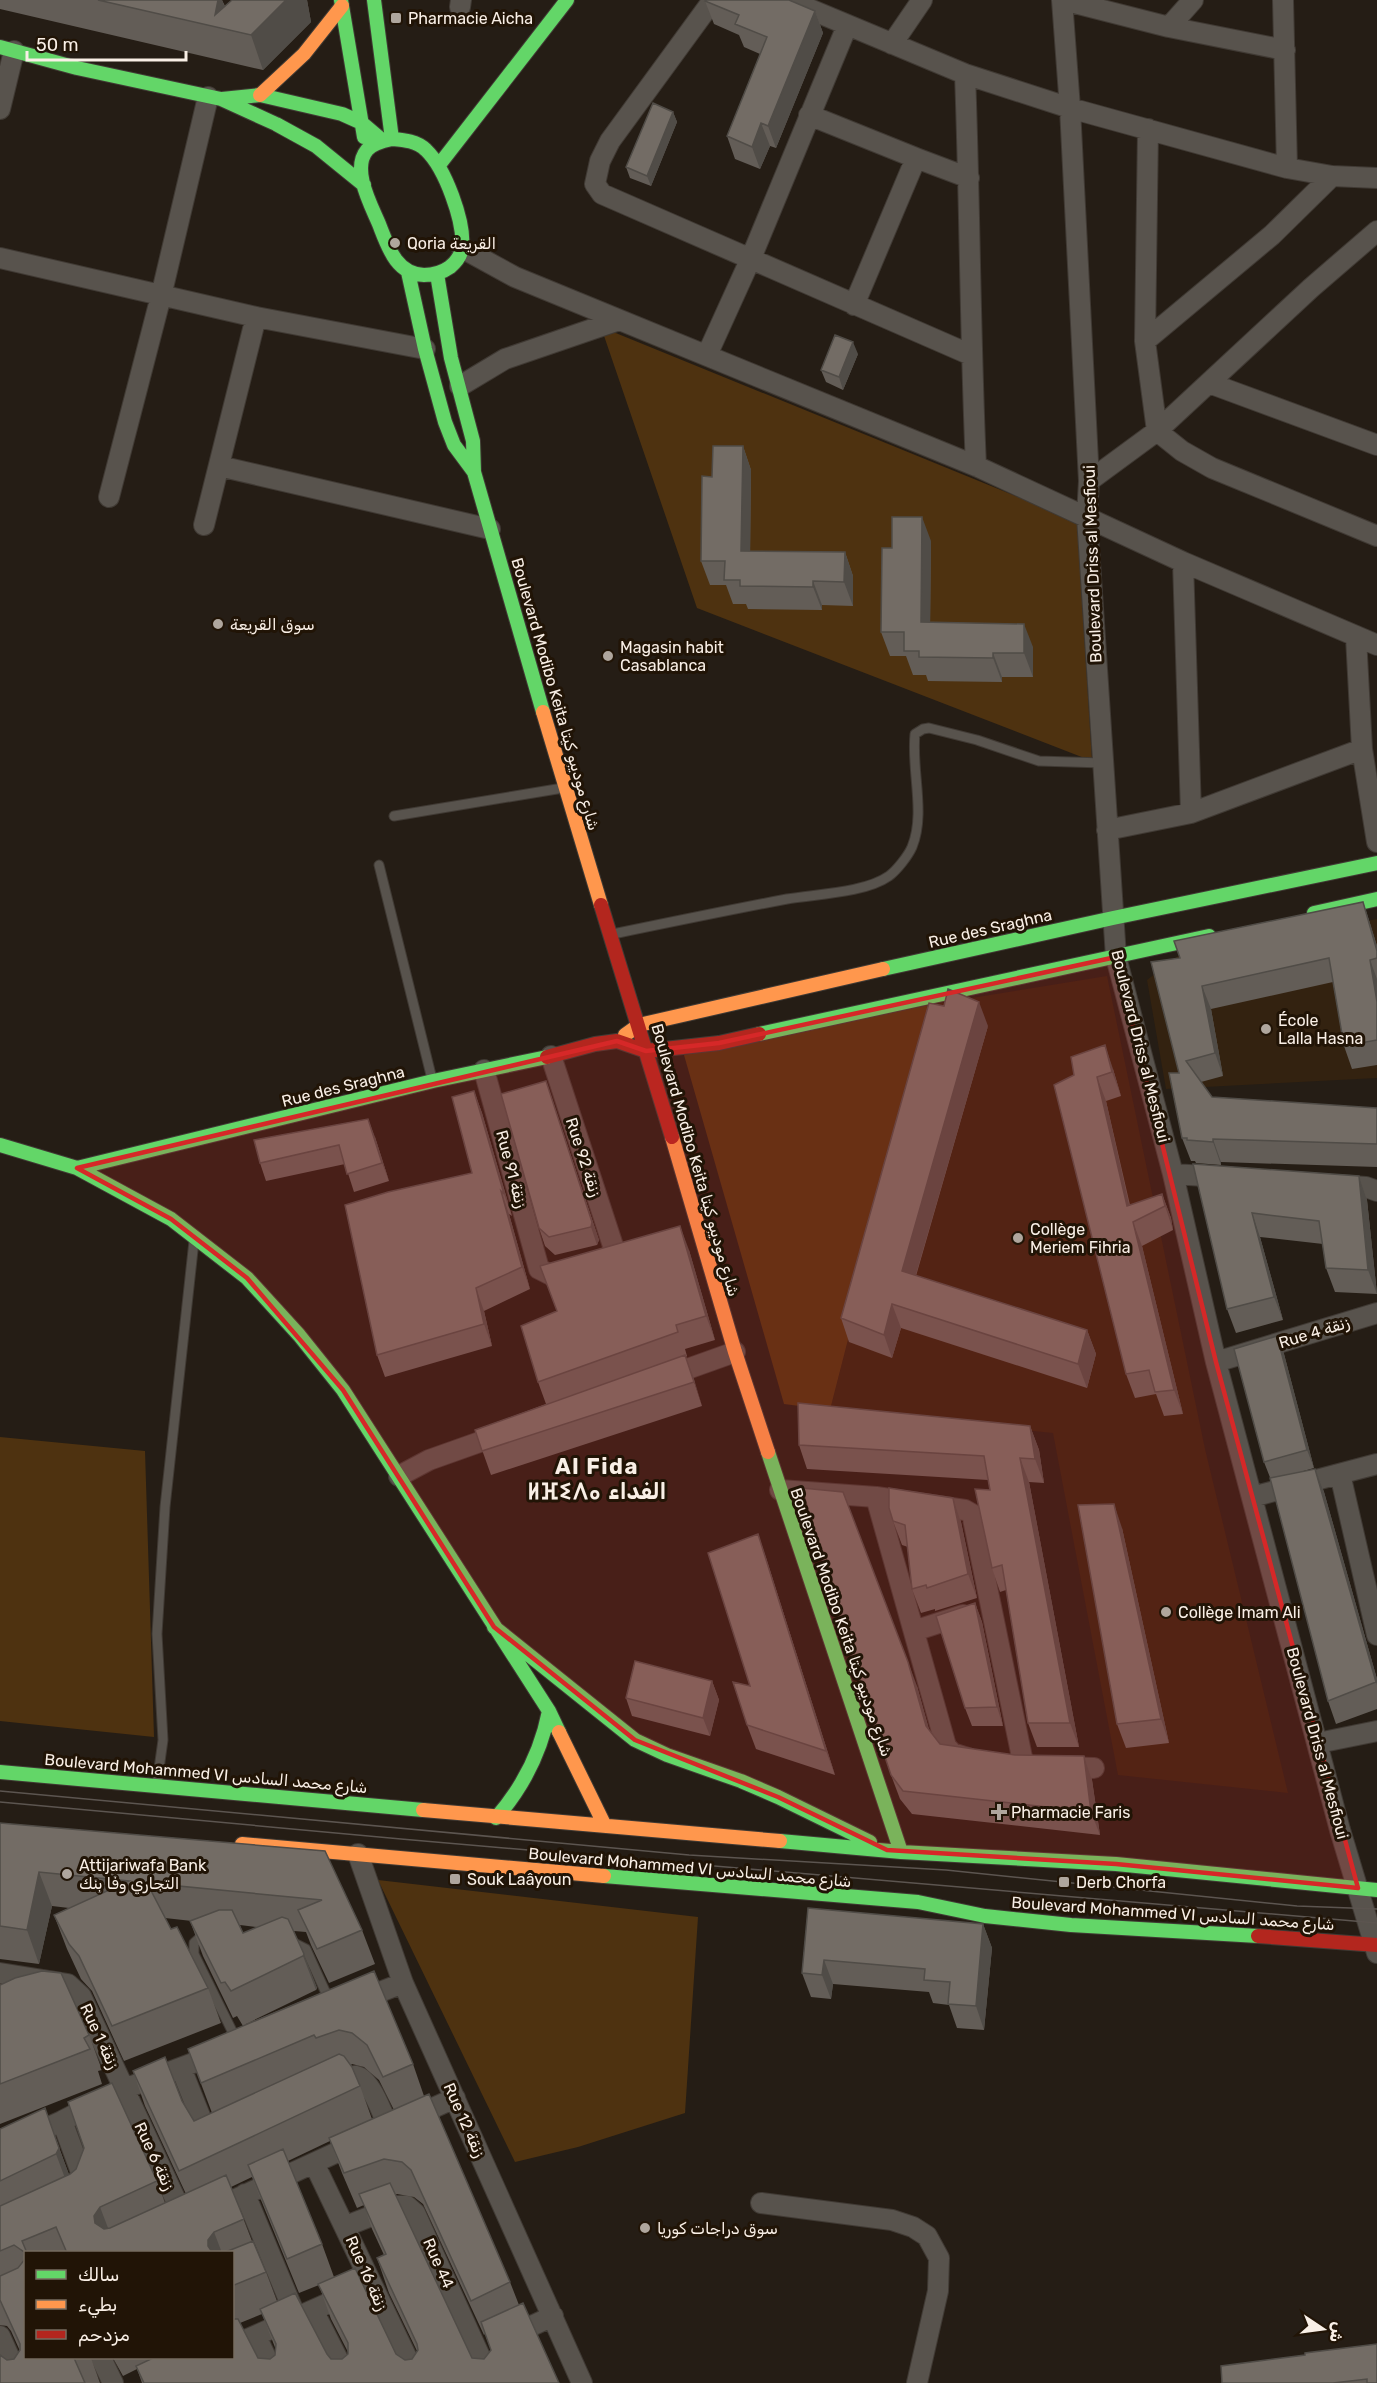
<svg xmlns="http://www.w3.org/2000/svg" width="1377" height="2383" viewBox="0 0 1377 2383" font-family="Rubik,'Noto Naskh Arabic','Noto Sans Tifinagh',sans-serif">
  <rect width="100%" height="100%" fill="#251d15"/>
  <!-- built -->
  <path fill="#332210" d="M1377,919V1078L1166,1089L1147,980L1178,956Z
    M1107,976L1205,1449L1288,1793L1118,1775L1053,1433L830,1410L934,1004Z"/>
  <!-- green -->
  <path fill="#4e3210" d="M601,327L1077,521L1092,761L697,608Z
    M934,1004L830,1410L784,1404L684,1055Z
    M0,1437L145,1451L154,1737L0,1721Z
    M378,1880L698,1917L685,2113L578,2147L515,2162Z"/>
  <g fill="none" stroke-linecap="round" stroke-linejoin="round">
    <defs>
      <path id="lane" d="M394,816L563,788
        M379,865L432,1079
        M613,934C671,922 729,910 787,899C816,894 865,893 889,876C897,870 908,856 912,847C926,813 911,770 915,734L923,729L929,728L977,740L1039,761L1103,763
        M157,1783L163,1740L157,1634L165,1507L194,1241
        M207,1936H202L194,1943V1954L237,2041
        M290,1941L306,1949L330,2002"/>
      <path id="street" d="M713,0L610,141L600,161L595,184L602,194L971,355
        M788,0L965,74L1070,108L1287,168L1332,176L1377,178
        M1062,0L1070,108L1089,481L1087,517L1116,957L1173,1174L1216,1362L1340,1830L1377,1953
        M1063,0L1169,27L1285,50
        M1283,0L1287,168
        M460,7L461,0
        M1169,27L1193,0
        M892,44L922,0
        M965,74C970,205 970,336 976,466
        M0,109L14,51
        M809,115L916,158
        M1148,129L1145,341L1157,431L1182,451L1212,468L1377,536
        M462,248L515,277L976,466L1183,562L1377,645
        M0,258L256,317L425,349
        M854,305L916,158L969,178
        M1145,341L1272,235L1332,176
        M707,355L751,258L847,26
        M1209,383L1377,445
        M460,386L505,359L619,320
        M219,466L490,529
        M1089,481L1157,431L1311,288L1377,231
        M109,497L161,296L208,97
        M204,525L256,317
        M1183,562L1191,813
        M1356,637L1362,749L1377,842
        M1107,830L1191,813L1362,749
        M551,1056L617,1258
        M484,1070L539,1269L553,1276L568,1274
        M1173,1174L1221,1177
        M1337,1185L1366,1187L1377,1191
        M1216,1362L1377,1313
        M665,1377L735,1352
        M1340,1474L1377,1635
        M399,1476L429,1460L505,1433
        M780,1490L876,1497L965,1510L972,1514L1024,1767L1012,1765
        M876,1497L946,1746L952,1753L968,1758
        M1252,1497L1377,1464
        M914,1631L963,1615
        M1318,1743L1377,1731
        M1063,1767L1094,1768
        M358,1854L403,1983L582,2383
        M0,1973L68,1984L81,1996L186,2222
        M357,2001L403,1983
        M181,2068L206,2131L212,2138L216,2136
        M333,2084C340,2081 348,2075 356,2076C371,2079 383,2115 389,2129
        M411,2118L455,2098
        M62,2121L85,2183L83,2189
        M0,2149L62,2121L124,2089L217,2054
        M314,2163L419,2383
        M245,2194L296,2317
        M761,2203L892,2220L913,2227L927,2236L939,2258L938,2291L917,2383
        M212,2210L357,2143
        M346,2226L397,2206H407L415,2213L492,2383
        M313,2310L350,2383
        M0,2336L21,2383
        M256,2336L278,2383
        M510,2336L553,2316
        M232,2346L349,2294
        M101,2358L113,2383"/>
      <path id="fast" d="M341,0L364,137
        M374,0L392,139
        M0,47L77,68L221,99L276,124L316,146L364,185
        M222,99L260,95L342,114L362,123L382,140
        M392,139C404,140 417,141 426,150C445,168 465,222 462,248C461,255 456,262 450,267C443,272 434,275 424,275C396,274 388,247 379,224C371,205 351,169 367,150C373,143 383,141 392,139Z
        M439,165L567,0
        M408,272L425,349L445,422L454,445L474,472
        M437,274L451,358L473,441L474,472L543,712
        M1314,913L1377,899
        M883,969L1113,918L1377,863
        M759,1034L1209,936
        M0,1145L77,1168L171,1219L247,1278L299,1335L343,1390L549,1711L559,1732
        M77,1168L433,1081L547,1057
        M768,1452L901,1852
        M494,1627L635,1740L667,1755L741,1781L778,1797L870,1842
        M0,1772L423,1810
        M496,1818C524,1786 541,1752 549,1711
        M780,1841L901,1852L1116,1864L1377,1890
        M604,1876L918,1902L985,1916L1071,1925L1258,1936"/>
      <path id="slow" d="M260,95L304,54L342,6
        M543,712L601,905
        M625,1035L639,1025L883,969
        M672,1137L735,1352L768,1452
        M559,1732L605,1826
        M423,1810L780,1841
        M242,1844L604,1876"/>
      <path id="jam" d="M601,905L672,1137
        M547,1057L595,1044L617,1041L646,1051L719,1043L759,1034
        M1258,1936L1377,1945"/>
    </defs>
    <!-- lane casing -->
    <use href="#lane" stroke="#403a34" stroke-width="11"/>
    <!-- street casing -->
    <use href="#street" stroke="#403a34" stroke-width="22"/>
    <!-- fast casing -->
    <use href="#fast" stroke="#403a34" stroke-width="16"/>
    <!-- slow casing -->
    <use href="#slow" stroke="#403a34" stroke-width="16"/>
    <!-- jam casing -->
    <use href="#jam" stroke="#403a34" stroke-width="16"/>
    <!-- lane -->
    <use href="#lane" stroke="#58534d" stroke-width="9"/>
    <!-- street -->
    <use href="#street" stroke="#58534d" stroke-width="20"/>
    <!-- fast -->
    <use href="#fast" stroke="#63d668" stroke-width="14"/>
    <!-- slow -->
    <use href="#slow" stroke="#ff974d" stroke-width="14"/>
    <!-- jam -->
    <use href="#jam" stroke="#b3261e" stroke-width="14"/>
    <!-- tram -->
    <path stroke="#5c5550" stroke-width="1.5" d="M0,1791L689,1855L946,1870L1297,1906L1377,1909
      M0,1802L401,1839L1377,1923"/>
  </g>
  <!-- wall -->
  <path fill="#635d57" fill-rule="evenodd" d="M0,0H222L225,6L232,0H307L311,22L263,70L0,9Z
    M705,1L815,11L823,33L776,148L770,146L760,169L735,159L727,136L760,54L744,47L739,35L714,24Z
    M673,112L677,122L651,186L630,178L626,167Z
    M858,354L843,390L826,382L821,370Z
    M743,446L751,470L750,551L845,552L853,576V606L822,605V610L748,609L746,604H733L726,585H710L701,561L712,477Z
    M931,541L930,622L1033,647V677H1002V682L928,681L926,675H913L906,656H890L881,632L892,548Z
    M1363,902L1377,946V1065L1352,1069L1344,1046L1333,982L1211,1009L1223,1076L1201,1082L1212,1097L1377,1108V1167L1221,1162V1165L1196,1163L1195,1161H1191L1182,1138L1180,958Z
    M988,1026L916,1276L1087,1330L1096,1354L1087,1388L901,1328L892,1358L849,1342L841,1318Z
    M1113,1069L1121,1096L1106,1101L1130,1205L1162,1194L1171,1218L1173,1230L1142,1246L1183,1414L1164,1416L1156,1394L1135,1398L1126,1374L1054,1085Z
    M474,1091L482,1113L512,1216L509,1214L530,1289L484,1311L492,1346L385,1377L377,1355L472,1173Z
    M552,1099L599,1240L597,1245L555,1255L545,1246L539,1228Z
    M375,1137L389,1181L354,1192L345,1164L266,1181L260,1163Z
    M1193,1164L1359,1176L1367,1200L1377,1294L1335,1292L1326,1268L1323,1244L1260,1237L1283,1320L1236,1333L1227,1309Z
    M689,1250L715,1340L685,1349L687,1356L686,1357L702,1406L491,1475L475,1430L546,1404L538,1382L557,1311Z
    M1277,1336L1284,1354L1314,1468L1300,1472L1315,1469L1324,1492L1377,1679V1709L1336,1724L1328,1701L1271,1480L1264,1462Z
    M1030,1426L1039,1450L1044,1483L1029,1482L1079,1747H1037L1028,1723L1006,1590L1000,1592L992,1568L990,1490L988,1480L807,1469L799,1445Z
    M953,1498L961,1522L977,1598L935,1611V1609L921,1613L912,1589L908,1547L902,1545L893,1521Z
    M1122,1528L1169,1743L1126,1748L1117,1724Z
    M758,1534L766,1558L835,1775L756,1749L747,1725L750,1686Z
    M975,1603L982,1622L1003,1726H972L965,1708Z
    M712,1681L719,1700L710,1736L632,1716L626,1698Z
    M917,1686L929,1730L940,1744L1015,1755L1084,1756L1092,1780L1100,1835L912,1814L900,1799L891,1775Z
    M0,1823L325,1851L362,1930L375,1964L329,1983L311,1945L306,1932L294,1931L317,1988L316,1990L246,2024L374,1971L413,2064L424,2096L510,2282L519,2305L559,2383H142L137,2369L123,2376L113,2358H232V2253H26V2358H91L100,2383H0L7,2360L14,2359L20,2351L11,2331L7,2326L0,2325V2129L45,2108L69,2175L157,2181L165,2203L186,2194L145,2106L133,2071L182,2101L194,2121L212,2113L188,2049L243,2026L237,2016L233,2018L203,1956L190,1921H192L165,1918L171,1929L208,1988L221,2023L124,2061L92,1991L81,1979L67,1949L54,1915L69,1908L52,1906L39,1964L0,1959ZM240,1925L257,1927L243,1933ZM352,2064L364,2067L379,2080L394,2110L372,2119L360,2086L351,2065ZM330,2141L342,2173L357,2208L364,2205L372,2229L384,2255L377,2258L389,2293L417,2351L412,2359L405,2360L396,2354L334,2277L322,2244L288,2161ZM252,2177L261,2200L299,2293L319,2285L331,2319L348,2352V2354L342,2359H331L277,2301L266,2272L252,2241L231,2187ZM397,2194L414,2197L423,2204L484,2335L485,2334L491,2350L484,2359L472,2358L395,2195ZM262,2314L276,2350L275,2355L270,2359L258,2358L240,2323Z
    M808,1908L983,1924L992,1948L984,2030L957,2028L949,2005L933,2003L929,1992L833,1984L831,1999L811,1997L802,1973Z
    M0,1985L89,2035L102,2070L98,2071L102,2084L0,2124Z
    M1305,2355L1377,2383H1222Z"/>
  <!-- shaded-wall -->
  <path fill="#504c47" d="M218,0H222L232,26L215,15Z
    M286,0H307L311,22L263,70L251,35Z
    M815,11L823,33L776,148L768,126Z
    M673,112L677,122L651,186L647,176Z
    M761,123L770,146L760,169L752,147Z
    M853,342L858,354L843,390L839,377Z
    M743,446L751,470L750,575L741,551Z
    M922,517L931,541L930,646L921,622Z
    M845,552L853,576V606L844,582Z
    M813,581L822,605V610L813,587Z
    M1024,624L1033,647V677L1024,653Z
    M993,653L1002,677V682L993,658Z
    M1363,902L1371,926L1377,946V951Z
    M1370,960L1377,979V1002Z
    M1202,986L1211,1009L1223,1076L1215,1053Z
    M979,1002L988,1026L910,1295L902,1271Z
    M1105,1045L1113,1069L1121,1096L1112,1072Z
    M1097,1077L1106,1101L1133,1222L1142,1246L1183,1414L1174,1390L1127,1206Z
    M546,1081L599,1240L597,1245L591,1227Z
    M474,1091L482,1113L512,1216L504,1194Z
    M368,1119L375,1137L389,1181L382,1163Z
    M1213,1139L1221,1162V1165L1213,1142Z
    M1359,1176L1367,1200L1377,1294L1368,1270Z
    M501,1191L509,1214L530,1289L522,1267Z
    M1162,1194L1171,1218L1173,1230L1165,1206Z
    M1252,1213L1260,1237L1283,1320L1274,1297Z
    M680,1226L689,1250L715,1340L706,1316Z
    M476,1288L484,1311L492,1346L484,1324Z
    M892,1304L901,1328L892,1358L884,1335Z
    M1087,1330L1096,1354L1087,1388L1078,1364Z
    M1277,1336L1284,1354L1314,1468L1307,1450Z
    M685,1355L694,1379L702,1406Z
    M1030,1426L1039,1450L1044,1483L1035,1459Z
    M1020,1458L1029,1482L1079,1747L1070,1723Z
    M1315,1469L1324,1492L1377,1679V1685Z
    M953,1498L961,1522L977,1598L968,1574Z
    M1114,1504L1122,1528L1169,1743L1161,1719Z
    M758,1534L766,1558L835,1775L826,1751Z
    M975,1603L982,1622L1003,1726L997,1707Z
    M908,1662L917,1686L935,1750L926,1726Z
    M712,1681L719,1700L710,1736L703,1718Z
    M1084,1756L1092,1780L1100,1835L1091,1812Z
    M39,1872L52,1906L39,1964L27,1930Z
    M983,1924L992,1948L984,2030L976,2006Z
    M304,1954L317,1988L316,1990L303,1956Z
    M824,1960L833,1984L831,1999L822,1975Z
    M59,2148L72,2182L69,2189L56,2154Z
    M100,2207L113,2241L95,2223L94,2216Z
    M214,2232L222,2253H210L208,2246V2240Z"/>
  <!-- building -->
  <path fill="#736c65" stroke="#504c47" stroke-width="1.5" d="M98,0H218L215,15L232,0H286L251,35Z
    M706,0H789L815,11L768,126L761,123L752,147L727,136L767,37L735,24L739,15L705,1Z
    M653,103L673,112L647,176L626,167Z
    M835,335L853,342L839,377L821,370Z
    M713,446H743L741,551L845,552L844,582L813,581V587L740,586V580H724L725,561H701L702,476L712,477Z
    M892,517H922L921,622L1024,624V653H993V658L919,657V651H904V632H881L882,548H892Z
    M1363,902L1377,951V958L1370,960L1377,1002V1040L1344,1046L1329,958L1202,986L1215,1053L1186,1061L1212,1097L1377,1108V1144L1213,1139V1142L1187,1140V1138H1182L1169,1073H1179L1151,962L1180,958L1174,941Z
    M948,989L979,1002L902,1271L1087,1330L1078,1364L892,1304L884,1335L841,1318L929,1003L944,1006Z
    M1105,1045L1112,1072L1097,1077L1127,1206L1162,1194L1165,1206L1133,1222L1174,1390L1155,1392L1149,1370L1126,1374L1054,1085L1074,1075L1071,1057Z
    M546,1081L592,1222L591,1227L549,1237L539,1228L501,1094Z
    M474,1091L504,1194L501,1191L522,1267L476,1288L484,1324L377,1355L345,1205L388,1192L472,1173L452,1097Z
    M368,1119L382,1163L347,1174L339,1145L260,1163L254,1140Z
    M1193,1164L1359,1176L1368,1270L1326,1268L1319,1221L1252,1213L1274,1297L1227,1309Z
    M680,1226L706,1316L676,1325L678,1332L538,1382L521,1326L557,1311L540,1266Z
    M1277,1336L1307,1450L1264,1462L1234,1349Z
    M685,1355L694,1382L482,1451L475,1430Z
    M798,1403L1030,1426L1035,1459L1020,1458L1070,1723H1028L1002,1565L992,1568L975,1489L990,1490L984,1456L799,1445Z
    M1315,1469L1376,1682L1328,1701L1270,1478Z
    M802,1488L843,1492L908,1662L926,1726L940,1744L1015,1755L1084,1756L1091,1812L903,1791L891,1775L839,1619Z
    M889,1488L953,1498L968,1574L927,1588L926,1585L912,1589L905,1525L893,1521L889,1508Z
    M1114,1504L1161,1719L1117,1724L1078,1505Z
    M758,1534L826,1751L747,1725L733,1682L750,1686L708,1553Z
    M975,1603L997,1707L965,1708L936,1616Z
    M635,1661L712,1681L703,1718L626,1698Z
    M0,1823L325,1851L362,1930L317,1949L298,1910L322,1900L147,1883L171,1929L177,1927L208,1988L112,2026L79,1956L69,1944L54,1915L129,1881L39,1872L27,1930L0,1926Z
    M808,1908L983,1924L976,2006L948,2004L950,1982L924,1980L925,1969L824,1960L822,1975L802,1973Z
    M219,1910H232L243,1933L282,1917L288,1919L304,1954L303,1956L231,1991L225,1982L221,1983L190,1921Z
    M42,1971L61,1973L89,2035L84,2038L90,2049L0,2084V1985L15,1978Z
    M374,1971L413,2064L383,2077L367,2045L352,2033L339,2030L316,2038L314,2035L201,2083L188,2049Z
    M339,2054L344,2056L352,2067L360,2086L179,2171L133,2071L165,2057L182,2101L194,2121Z
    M112,2083L157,2181L100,2207L94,2216L95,2223L104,2229L110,2228L226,2175L244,2219L214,2232L208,2240V2246L212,2252L214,2253H67L56,2227L22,2241L27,2253H26V2358H74L85,2383H0V2355L7,2360L14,2359L20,2350V2344L0,2300V2276L18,2268L25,2259L24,2252L14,2245L0,2251V2206L70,2174L76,2169L84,2148L68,2102Z
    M429,2094L510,2282L471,2301L411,2170L402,2162L384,2159L344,2173L329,2138Z
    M45,2108L59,2148L56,2154L0,2181V2129Z
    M283,2149L322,2244L287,2259L248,2165Z
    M390,2183L472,2358L484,2359L491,2350L481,2322L523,2303L559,2383H144L136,2366L153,2358H232V2320L235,2319H238L258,2358L270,2359L275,2355L276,2344L260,2309L295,2293L327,2354L331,2359H342L348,2354V2343L318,2284L355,2268L396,2354L405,2360L412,2359L418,2350L417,2344L377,2258L386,2254L359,2194Z
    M253,2241L266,2272L232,2286V2253H223Z
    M1377,2344V2383H1367V2379L1333,2383H1222L1221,2366L1305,2355V2353Z"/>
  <!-- marked area -->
  <path fill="#d62828" fill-opacity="0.2" stroke="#d62828" stroke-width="4.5" stroke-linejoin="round" d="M1116,957L1216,1362L1358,1888L1116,1864L887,1850L778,1797L635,1740L494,1627L343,1390L247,1278L171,1219L77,1168L617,1041L646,1051L719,1043Z"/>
  <!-- markers -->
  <g fill="#afa69d" stroke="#211406" stroke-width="2">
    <rect x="390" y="12" width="12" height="12" rx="3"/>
    <circle cx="395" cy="243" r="6"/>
    <circle cx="218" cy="624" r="6"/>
    <circle cx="608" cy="656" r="6"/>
    <circle cx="1266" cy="1029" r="6"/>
    <circle cx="1018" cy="1238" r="6"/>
    <circle cx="1166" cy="1612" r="6"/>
    <path d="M996 1803h6v6h6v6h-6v6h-6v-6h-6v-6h6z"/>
    <circle cx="67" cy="1874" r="6"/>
    <rect x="449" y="1873" width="12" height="12" rx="3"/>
    <rect x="1058" y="1876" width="12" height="12" rx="3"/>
    <circle cx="645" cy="2228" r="6"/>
  </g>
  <g text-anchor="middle" stroke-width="6" stroke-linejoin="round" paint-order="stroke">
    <!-- poi labels -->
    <g font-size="16" fill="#f9efe6" stroke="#211406" text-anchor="start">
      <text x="408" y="24">Pharmacie Aicha</text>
      <text x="407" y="249">Qoria القريعة</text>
      <text x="230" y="630">سوق القريعة</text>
      <text x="620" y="653">Magasin habit<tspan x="620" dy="18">Casablanca</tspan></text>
      <text x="1278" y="1026">École<tspan x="1278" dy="18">Lalla Hasna</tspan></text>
      <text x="1030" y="1235">Collège<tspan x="1030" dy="18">Meriem Fihria</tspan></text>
      <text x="1178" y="1618">Collège Imam Ali</text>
      <text x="1011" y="1818">Pharmacie Faris</text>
      <text x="79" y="1871">Attijariwafa Bank<tspan x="79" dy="18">التجاري وفا بنك</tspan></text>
      <text x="467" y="1885">Souk Laâyoun</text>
      <text x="1076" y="1888">Derb Chorfa</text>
      <text x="657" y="2234">سوق دراجات كوريا</text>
    </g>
    <!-- street labels -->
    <g font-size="16" fill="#f9efe6" stroke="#211406">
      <text transform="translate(1092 564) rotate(-92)" y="6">Boulevard Driss al Mesfioui</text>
      <text transform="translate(556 694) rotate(74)" y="6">Boulevard Modibo Keita شارع موديبو كيتا</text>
      <text transform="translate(990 928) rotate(-13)" y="6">Rue des Sraghna</text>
      <text transform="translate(1141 1046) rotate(76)" y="6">Boulevard Driss al Mesfioui</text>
      <text transform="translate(343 1086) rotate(-14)" y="6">Rue des Sraghna</text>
      <text transform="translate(584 1157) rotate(72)" y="6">Rue 92 زنقة</text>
      <text transform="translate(696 1160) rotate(74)" y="6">Boulevard Modibo Keita شارع موديبو كيتا</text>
      <text transform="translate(512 1169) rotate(75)" y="6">Rue 91 زنقة</text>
      <text transform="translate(1314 1332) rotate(-17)" y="6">Rue 4 زنقة</text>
      <text transform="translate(842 1622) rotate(71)" y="6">Boulevard Modibo Keita شارع موديبو كيتا</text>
      <text transform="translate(1318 1743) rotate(75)" y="6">Boulevard Driss al Mesfioui</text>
      <text transform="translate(206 1773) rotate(5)" y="6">Boulevard Mohammed VI شارع محمد السادس</text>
      <text transform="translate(690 1867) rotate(5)" y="6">Boulevard Mohammed VI شارع محمد السادس</text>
      <text transform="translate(1173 1913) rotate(4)" y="6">Boulevard Mohammed VI شارع محمد السادس</text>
      <text transform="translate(100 2036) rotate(65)" y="6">Rue 1 زنقة</text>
      <text transform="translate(465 2120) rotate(66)" y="6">Rue 12 زنقة</text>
      <text transform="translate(155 2156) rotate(65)" y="6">Rue 6 زنقة</text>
      <text transform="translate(439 2263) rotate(66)" y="6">Rue 44</text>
      <text transform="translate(367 2273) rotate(66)" y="6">Rue 16 زنقة</text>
    </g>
    <!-- district labels -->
    <g font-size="22" font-weight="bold" letter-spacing="1.5" fill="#f9efe6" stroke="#211406">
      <text x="597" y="1474">Al Fida<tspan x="597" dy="25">ⵍⴼⵉⴷⴰ الفداء</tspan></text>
    </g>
  </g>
  <!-- legend -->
  <rect x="24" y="2251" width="210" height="108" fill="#211406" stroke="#776c60" stroke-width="1.5"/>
  <rect x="36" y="2270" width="30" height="9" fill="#63d668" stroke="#776c60" stroke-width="1.5"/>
  <text x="78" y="2281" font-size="18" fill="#f9efe6">سالك</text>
  <rect x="36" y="2300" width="30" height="9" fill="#ff974d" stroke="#776c60" stroke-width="1.5"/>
  <text x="78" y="2311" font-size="18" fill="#f9efe6">بطيء</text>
  <rect x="36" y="2330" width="30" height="9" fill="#b3261e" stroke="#776c60" stroke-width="1.5"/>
  <text x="78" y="2341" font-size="18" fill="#f9efe6">مزدحم</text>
  <!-- north arrow -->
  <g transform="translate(1323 2329) rotate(103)" stroke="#211406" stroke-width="4.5" paint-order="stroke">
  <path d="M0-4.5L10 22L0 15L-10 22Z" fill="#f9efe6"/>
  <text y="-9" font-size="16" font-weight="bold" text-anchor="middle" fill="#f9efe6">ش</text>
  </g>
  <!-- scale -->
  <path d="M27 51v9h159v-9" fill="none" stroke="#f9efe6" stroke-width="3"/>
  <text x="36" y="51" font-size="18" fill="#f9efe6" stroke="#211406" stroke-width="4.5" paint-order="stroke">50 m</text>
</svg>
